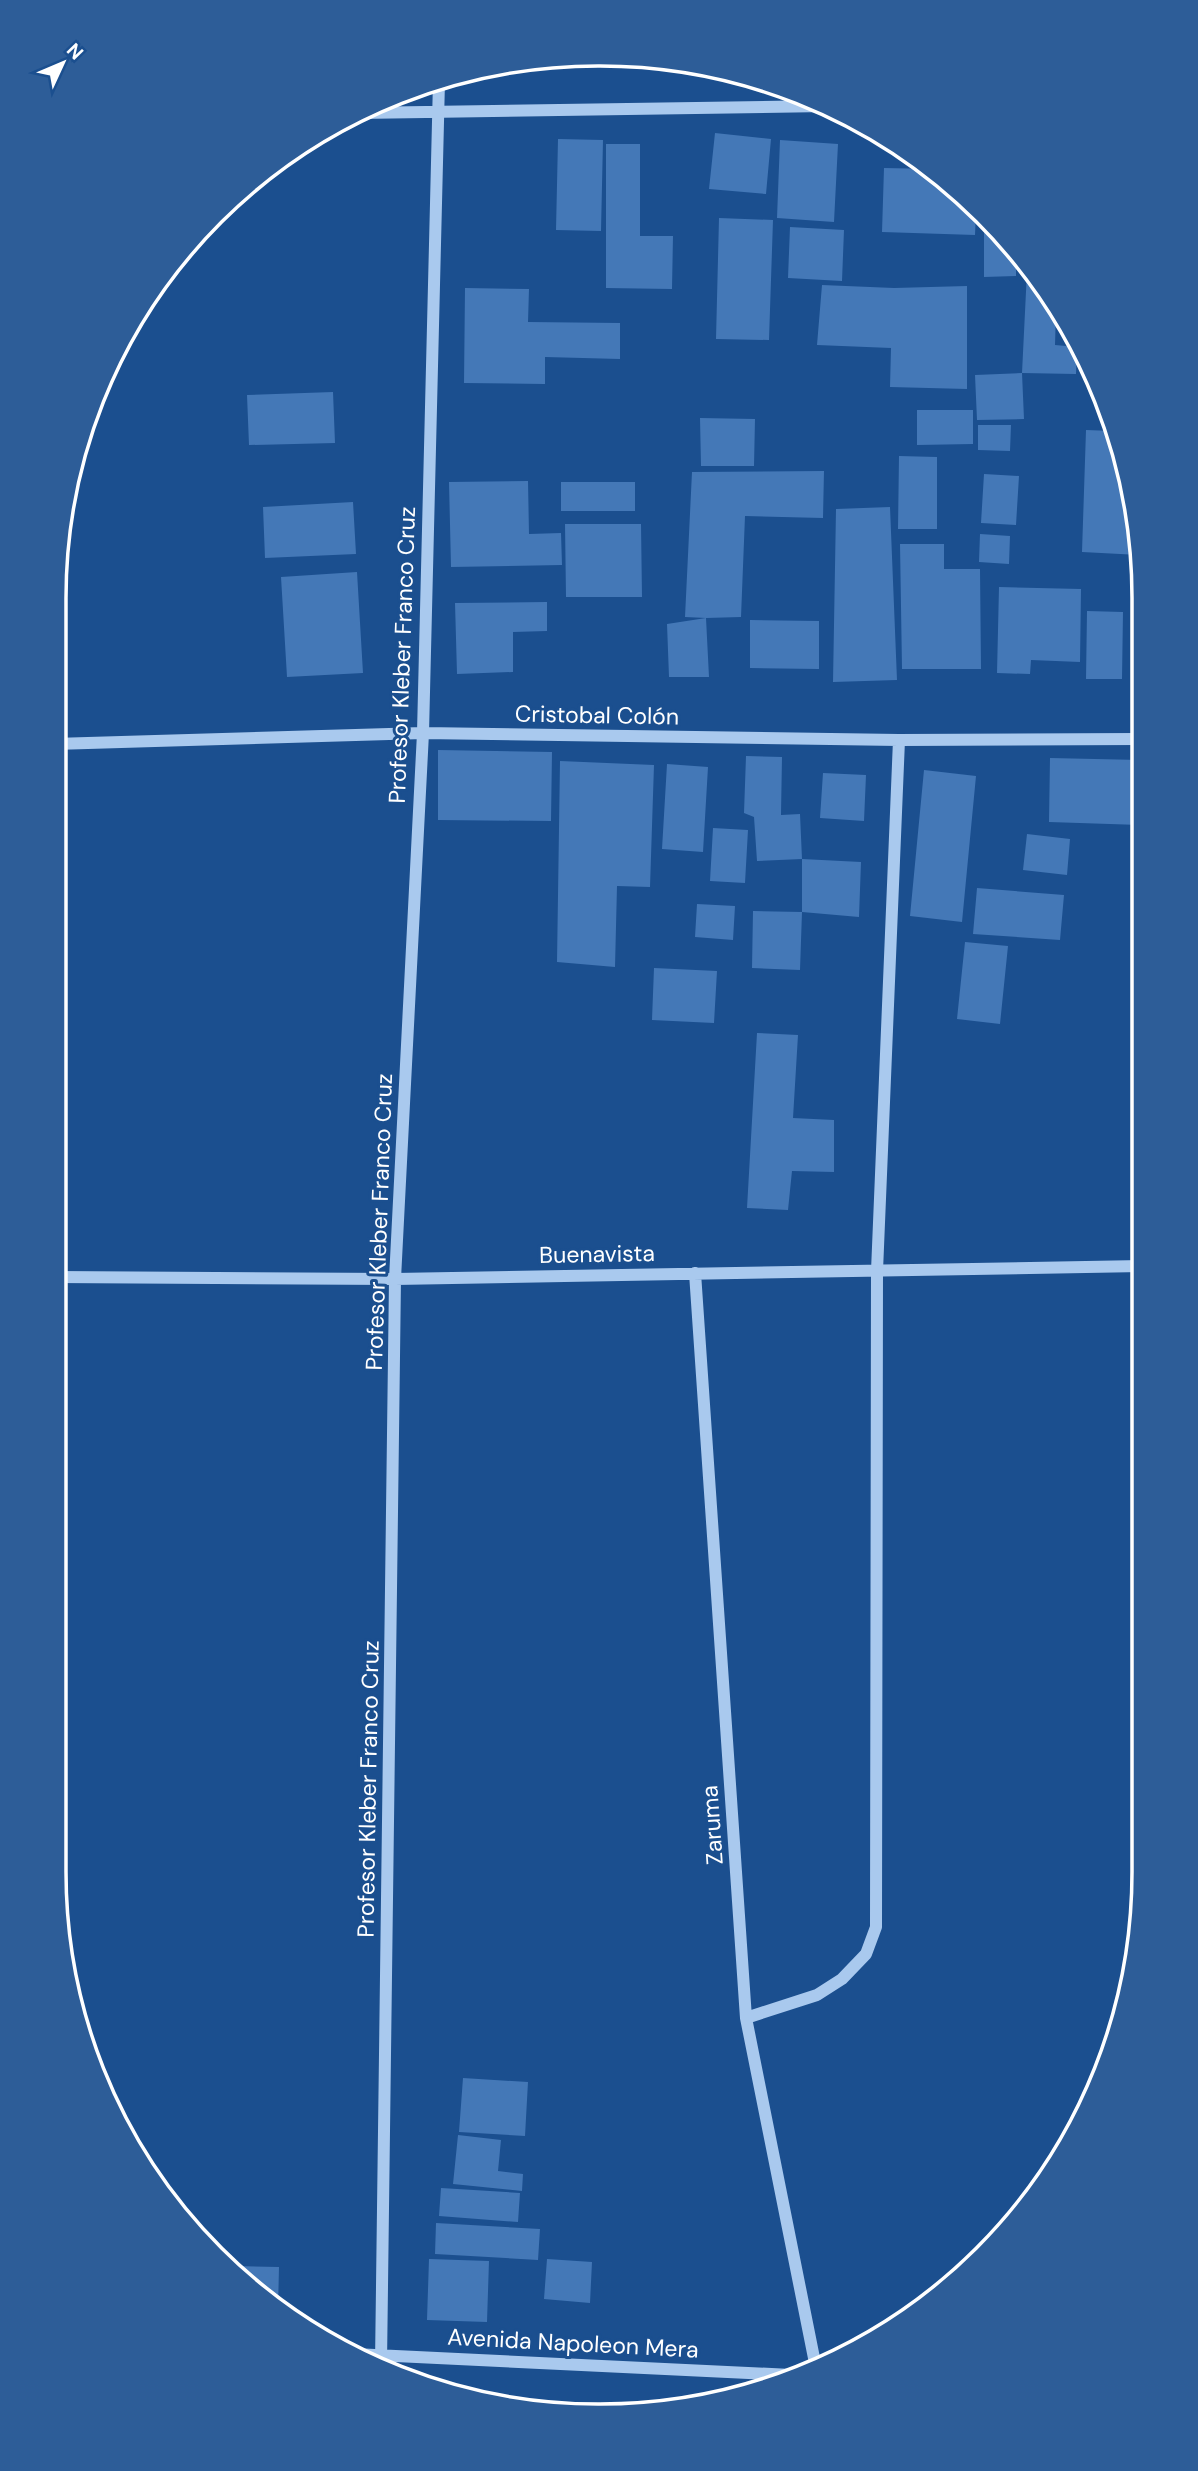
<svg xmlns="http://www.w3.org/2000/svg" width="1198" height="2471" viewBox="0 0 1198 2471" font-family="'DM Sans',sans-serif">
  <rect width="100%" height="100%" fill="#1b4f8f"/>
  <!-- building -->
  <path fill="#4478b7" d="M715,133L771,139L766,194L709,189Z
    M558,139L603,140L601,231L556,230Z
    M780,140L838,144L834,222L777,218Z
    M606,144H640V236H673L672,289L606,288Z
    M884,168L933,169L976,212L975,235L882,232Z
    M719,218L773,220L769,340L716,339Z
    M984,220L1016,252V276L984,277Z
    M790,227L844,230L842,281L788,278Z
    M1027,271L1034,272L1056,311L1055,345L1077,347L1076,374L1022,373L1024,419L977,420L975,375L1022,373Z
    M822,285L894,288L967,286V389L890,387L891,348L817,345Z
    M465,288L529,289L528,322L620,323V359L545,357V384L464,383Z
    M333,392L335,443L249,445L247,395Z
    M917,410H973V444L917,445Z
    M700,418L755,419L754,466H701Z
    M978,425H1011L1010,451L978,450Z
    M1086,430L1113,431L1139,527V555L1082,552Z
    M899,456L937,457V529H898Z
    M824,471L823,518L745,516L741,617L706,618L709,677H669L667,624L706,618L685,617L692,472Z
    M984,474L1019,476L1016,525L981,523Z
    M528,481L529,534L561,533L562,565L451,567L449,482Z
    M561,482H635V511H561Z
    M353,502L356,554L265,558L263,507Z
    M890,507L897,680L833,682L836,509Z
    M565,524H641L642,597H566Z
    M980,534L1010,536L1009,564L979,562Z
    M900,544H944V569H980L981,669H902Z
    M1136,569L1139,570L1140,675H1131Z
    M357,572L363,673L287,677L281,577Z
    M999,587L1081,589L1080,662L1031,660L1030,674L997,673Z
    M547,602V631L513,632V672L457,674L455,603Z
    M1087,611L1123,612L1122,679H1086Z
    M750,620L819,621V669L750,668Z
    M438,750L552,752L551,821L438,820Z
    M746,756L782,757L781,815L800,814L802,859L757,861L754,817L744,813Z
    M1050,758L1140,760V825L1049,822Z
    M560,761L654,765L650,887L617,886L615,967L557,962Z
    M667,764L708,767L703,852L662,849Z
    M924,770L976,776L962,922L910,916Z
    M823,773L866,775L864,821L820,818Z
    M713,828L748,830L745,883L710,881Z
    M1027,834L1070,839L1067,875L1023,870Z
    M802,859L861,862L859,917L802,912Z
    M977,888L1064,895L1060,940L973,934Z
    M697,904L735,906L733,940L695,937Z
    M753,911L802,912L800,970L752,968Z
    M965,942L1008,946L1000,1024L957,1019Z
    M654,968L717,971L714,1023L652,1020Z
    M757,1033L798,1035L793,1118L834,1120V1172L792,1171L788,1210L747,1208Z
    M463,2078L528,2082L525,2136L459,2132Z
    M458,2135L501,2140L498,2171L523,2174L522,2191L453,2184Z
    M441,2188L520,2193L518,2222L439,2216Z
    M436,2223L540,2229L538,2260L435,2254Z
    M429,2259L489,2261L487,2322L427,2320Z
    M547,2259L592,2262L590,2303L544,2299Z
    M233,2266L279,2267L278,2309L240,2281L233,2274Z"/>
  <g fill="none" stroke-linecap="round" stroke-linejoin="round">
    <!-- minor -->
    <path stroke="#a9c9ee" stroke-width="12" d="M358,113L826,106
      M54,744L423,733L899,740L1140,739
      M695,1273L746,2018L816,2368
      M54,1277L395,1279L1142,1266
      M54,1651L61,1277L54,1076
      M746,2018L817,1995L842,1979L866,1954L876,1927L877,1271L899,740
      M354,2354L791,2375
      M381,2364L395,1279L423,733L439,81"/>
  </g>
  <g text-anchor="middle" stroke-width="6" stroke-linejoin="round" paint-order="stroke">
    <!-- street labels -->
    <g font-size="23" fill="#fff" stroke="#1b4f8f">
      <text transform="translate(402 655) rotate(-88)" y="8">Profesor Kleber Franco Cruz</text>
      <text transform="translate(597 715) rotate(1)" y="8">Cristobal Colón</text>
      <text transform="translate(379 1222) rotate(-88)" y="8">Profesor Kleber Franco Cruz</text>
      <text transform="translate(597 1254) rotate(-1)" y="8">Buenavista</text>
      <text transform="translate(368 1789) rotate(-89)" y="8">Profesor Kleber Franco Cruz</text>
      <text transform="translate(712 1825) rotate(-94)" y="8">Zaruma</text>
      <text transform="translate(573 2343) rotate(3)" y="8">Avenida Napoleon Mera</text>
    </g>
  </g>
  <!-- crop -->
  <path d="M0 0H1198V2471H0ZM598 66H600A532 532 0 0 1 1132 598V1872A532 532 0 0 1 600 2404H598A532 532 0 0 1 66 1872V598A532 532 0 0 1 598 66Z" fill="#2d5d98" fill-rule="evenodd"/>
  <path fill="none" stroke="#fff" stroke-width="3.5" d="M598 66H600A532 532 0 0 1 1132 598V1872A532 532 0 0 1 600 2404H598A532 532 0 0 1 66 1872V598A532 532 0 0 1 598 66Z"/>
  <!-- north arrow -->
  <g transform="translate(63 63) rotate(46)" stroke="#1b4f8f" stroke-width="5" paint-order="stroke">
  <path d="M0-5L12 26L0 18L-12 26Z" fill="#ffffff"/>
  <text y="-10" font-size="19" font-weight="bold" text-anchor="middle" fill="#ffffff">N</text>
  </g>
</svg>
